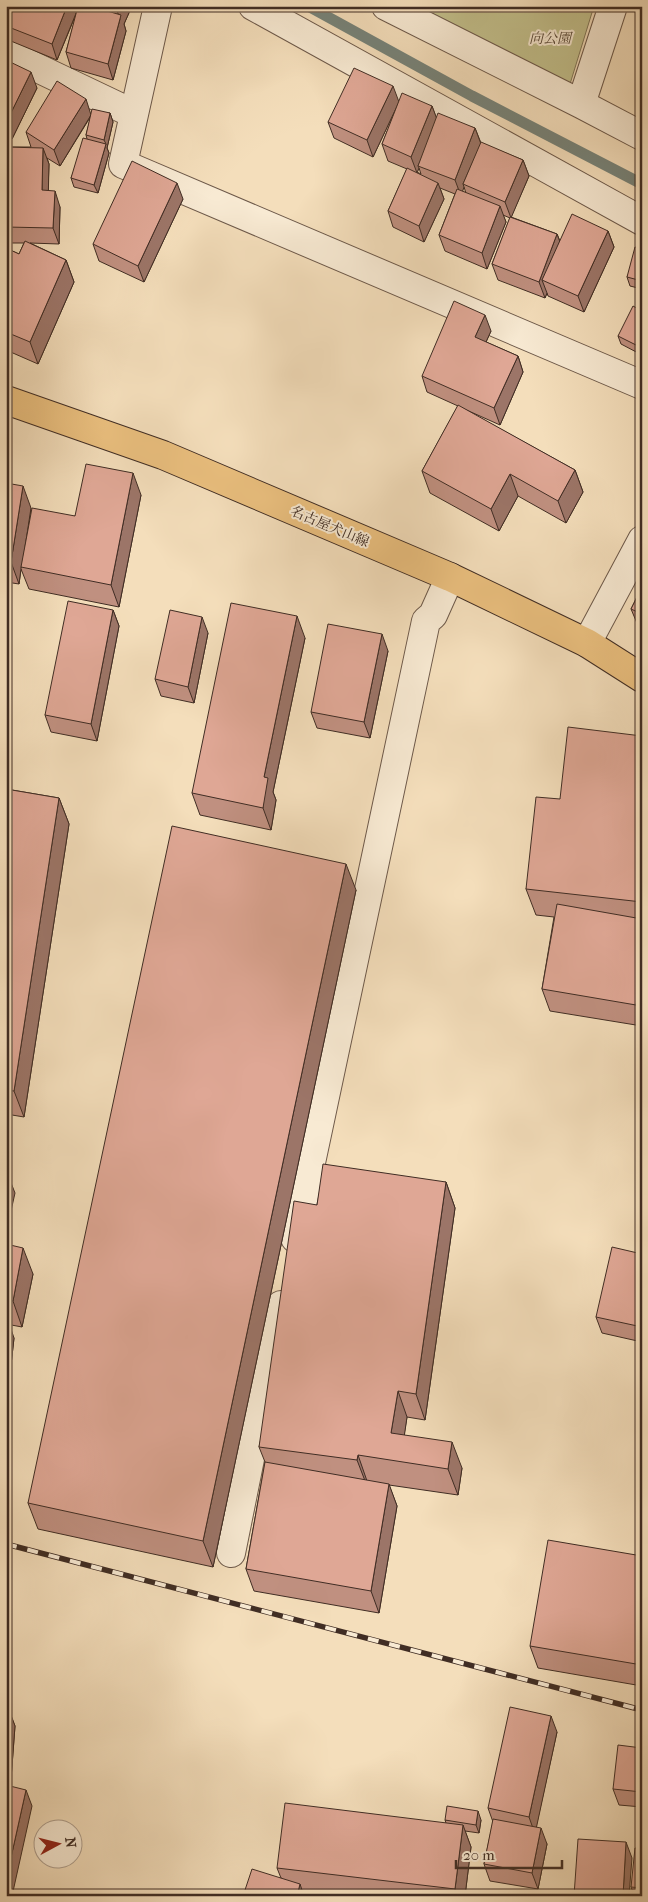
<svg xmlns="http://www.w3.org/2000/svg" width="648" height="1902" viewBox="0 0 648 1902" font-family="'IM FELL French Canon','Noto Serif JP',serif">
  <rect width="100%" height="100%" fill="#f4debb"/>
  <filter id="stains"><feTurbulence type="fractalNoise" baseFrequency=".004" numOctaves="4"/><feColorMatrix values="0 0 0 0 .2 0 0 0 0 .09 0 0 0 0 .02 0 0 0 .5 -.17"/></filter>
  <radialGradient id="worn" r=".72"><stop offset=".6" stop-color="#630" stop-opacity="0"/><stop offset="1" stop-color="#630" stop-opacity=".3"/></radialGradient>
  <!-- green -->
  <path fill="#c2bf8b" stroke="#817658" d="M412,6H594L570,84Z"/>
  <g fill="none" stroke-linecap="round" stroke-linejoin="round">
    <!-- stream -->
    <path stroke="#778379" stroke-width="11" d="M308,6L472,96L642,184"/>
    <defs>
      <path id="minor" d="M158,6L123,164L642,385
        M253,6L642,221
        M386,6L581,104L642,136
        M6,53L134,114
        M581,104L613,6
        M587,643L642,540
        M295,1238L426,621L433,615L450,577
        M231,1553L281,1305"/>
      <path id="major" d="M6,400L163,455L450,577L587,643L642,678"/>
    </defs>
    <!-- minor casing -->
    <use href="#minor" stroke="#6d594a" stroke-width="30"/>
    <!-- major casing -->
    <use href="#major" stroke="#402d24" stroke-width="30"/>
    <!-- minor -->
    <use href="#minor" stroke="#f8ead3" stroke-width="28"/>
    <!-- major -->
    <use href="#major" stroke="#eabf7e" stroke-width="28"/>
    <defs>
      <path id="rail" d="M6,1544L642,1710"/>
    </defs>
    <!-- rail casing -->
    <use href="#rail" stroke="#402d24" stroke-width="5.5"/>
    <!-- rail -->
    <use href="#rail" stroke="#f8ead3" stroke-width="4" stroke-dasharray="11" stroke-linecap="butt"/>
  </g>
  <!-- wall -->
  <path fill="#c09080" stroke="#402d24" fill-rule="evenodd" d="M6,6H132L124,24L126,31L113,80L71,68L66,52L77,12L57,60L6,39Z
    M6,60L37,88L12,139L6,136Z
    M399,102L432,106L436,117L475,128L481,143L523,160L529,176L511,217L557,234L560,241L608,231L614,247L584,312L548,296L547,293L545,298L498,280L492,264L510,218L503,215L506,222L487,269L445,251L439,235L455,194L440,188L444,199L424,242L393,227L388,211L407,169L388,161L382,144L398,104L373,157L334,138L328,122ZM419,168L421,174L417,172ZM464,187L466,193L462,191Z
    M110,113L113,122L107,148L109,153L98,193L74,187L71,178L87,139L86,135L91,116L60,166L47,158L49,164L48,191L60,207L59,244L30,243L66,260L74,282L38,364L6,350V248L19,254L24,243H6V147H31L26,132L91,114Z
    M183,199L144,282L99,261L93,244Z
    M642,249V289L630,286L627,277Z
    M642,311V355L621,344L618,336Z
    M491,331L486,342L518,356L523,372L500,425L462,408L575,470L583,492L566,523L518,496L499,531L430,493L422,471L458,406L427,392L422,376Z
    M6,483L31,508L28,530L75,516L141,495L119,607L29,589L21,569L19,584L6,582Z
    M642,587V635L631,609Z
    M113,610L119,626L97,741L51,732L45,715Z
    M208,633L194,703L161,696L155,679Z
    M305,638L273,792L276,800L271,830L200,815L192,793Z
    M388,651L370,738L317,728L311,712Z
    M642,736V1026L550,1011L542,989L554,917L536,915L526,889L560,799Z
    M6,789L59,798L69,824L24,1117L6,1114Z
    M356,890L213,1567L38,1529L28,1503Z
    M446,1182L455,1208L425,1420L407,1417L404,1435L462,1468L458,1495L389,1485L397,1506L379,1613L254,1591L246,1569L265,1462L259,1447L317,1205Z
    M6,1244L33,1274L22,1327L6,1324Z
    M642,1254V1342L602,1333L596,1317Z
    M6,1328L14,1338L11,1365L6,1364Z
    M642,1556V1686L538,1668L530,1646Z
    M6,1704L15,1726L11,1779H6Z
    M557,1732L536,1827L547,1844L538,1889L490,1881L484,1864L493,1822L488,1808Z
    M642,1748V1807L619,1805L613,1789Z
    M445,1820H481L479,1833L465,1831L471,1847L465,1896H333L303,1892L281,1878L277,1868L446,1823Z
    M642,1849V1896L634,1895L631,1887Z"/>
  <!-- shaded-wall -->
  <path fill="#9c7568" stroke="#402d24" d="M67,6H79L57,60L52,44Z
    M119,6H132L124,24L126,31L113,80L108,64L120,19L117,11Z
    M31,72L37,88L12,139L6,123Z
    M393,86L399,102L373,157L367,140Z
    M86,99L91,115L60,166L54,150Z
    M432,106L438,122L418,166L419,168L417,173L411,157Z
    M110,113L113,122L107,148L109,153L98,193L94,185L106,144L104,140Z
    M475,128L481,144L463,184L464,187L461,196L455,180Z
    M43,148L49,164L48,206L42,190Z
    M523,160L529,176L511,218L505,202Z
    M177,183L183,199L144,282L138,266Z
    M438,183L444,199L424,242L419,226Z
    M55,191L60,207L59,244L53,228Z
    M500,206L506,222L487,269L482,253Z
    M608,231L614,247L584,312L578,296Z
    M557,234L563,250L542,280L547,293L545,298L539,282Z
    M66,260L74,282L38,364L30,342Z
    M485,315L491,331L481,353L475,337Z
    M518,356L523,372L500,425L494,408Z
    M575,470L583,492L566,523L558,501Z
    M133,473L141,495L119,607L111,585Z
    M510,474L518,496L499,531L491,509Z
    M23,486L31,508L22,567H21V569L19,584L11,562Z
    M113,610L119,626L97,741L91,724Z
    M297,616L305,638L273,792L276,800L271,830L263,808L264,777Z
    M202,617L208,633L194,703L188,687Z
    M382,634L388,651L370,738L364,722Z
    M59,798L69,824L24,1117L14,1091Z
    M346,864L356,890L213,1567L203,1541Z
    M642,974V1020L636,1005Z
    M6,1170L15,1193L6,1233Z
    M446,1182L455,1208L425,1420L416,1394Z
    M23,1248L33,1274L22,1327L13,1301Z
    M11,1329L14,1338L11,1365L7,1356Z
    M398,1391L407,1417L401,1459L391,1433Z
    M452,1442L462,1468L458,1495L448,1469Z
    M358,1455L367,1481V1486L357,1460Z
    M389,1484L397,1506L379,1613L371,1591Z
    M7,1704L15,1726L11,1779L6,1767Z
    M551,1716L557,1732L535,1834L529,1817Z
    M26,1790L32,1806L12,1896L6,1895V1880Z
    M478,1811L481,1820L479,1833L476,1825Z
    M463,1825L471,1847L465,1896H457L455,1889Z
    M541,1828L547,1844L538,1889L532,1873Z
    M626,1842L632,1858L629,1896H623Z
    M300,1884L304,1896H297Z"/>
  <!-- building -->
  <path fill="#dfa795" stroke="#402d24" d="M6,6H67L52,44L6,26Z
    M78,6H90L121,15L108,64L66,52Z
    M107,6H119L117,11Z
    M6,60L31,72L6,123Z
    M354,68L393,86L367,140L328,122Z
    M57,81L86,99L54,150L26,132Z
    M402,93L432,106L411,157L382,144Z
    M92,109L110,113L104,140L86,135Z
    M438,113L475,128L455,180L418,166Z
    M83,138L106,144L94,185L71,178Z
    M481,142L523,160L505,202L463,184Z
    M6,147L43,148L42,190L55,191L53,228L6,227Z
    M132,161L177,183L138,266L93,244Z
    M407,168L438,183L419,226L388,211Z
    M457,189L500,206L482,253L439,235Z
    M572,214L608,231L578,296L542,280Z
    M510,217L557,234L539,282L492,264Z
    M25,241L66,260L30,342L6,332V248L19,254Z
    M635,247L642,249V281L627,277Z
    M454,301L485,315L475,337L518,356L494,408L422,376Z
    M633,306L642,311V348L618,336Z
    M458,405L575,470L558,501L510,474L491,509L422,471Z
    M86,464L133,473L111,585L21,567L32,508L75,516Z
    M6,483L23,486L11,562H6Z
    M642,587V614L631,609Z
    M68,601L113,610L91,724L45,715Z
    M231,603L297,616L264,777L268,778L263,808L192,793Z
    M170,610L202,617L188,687L155,679Z
    M328,624L382,634L364,722L311,712Z
    M568,727L642,736V902L526,889L536,797L560,799Z
    M6,789L59,798L14,1091L6,1090Z
    M172,826L346,864L203,1541L28,1503Z
    M557,904L642,919V974L636,1005L542,989Z
    M323,1164L446,1182L416,1394L398,1391L391,1433L452,1442L448,1469L358,1455L357,1460L259,1447L294,1201L317,1205Z
    M6,1244L23,1248L13,1301L6,1300Z
    M612,1247L642,1254V1327L596,1317Z
    M6,1328L11,1329L7,1356H6Z
    M265,1462L389,1484L371,1591L246,1569Z
    M548,1540L642,1556V1665L530,1646Z
    M510,1707L551,1716L529,1817L488,1808Z
    M618,1745L642,1748V1792L613,1789Z
    M6,1785L26,1790L6,1880Z
    M285,1803L463,1825L455,1889L277,1868Z
    M447,1806L478,1811L476,1825L445,1820Z
    M493,1819L541,1828L532,1873L484,1864Z
    M578,1839L626,1842L623,1896H574Z
    M635,1848L642,1849V1888L631,1887Z
    M252,1869L300,1884L297,1896H243Z
    M6,1893L15,1896H6Z"/>
  <g text-anchor="middle" stroke-width="4" stroke-linejoin="round" paint-order="stroke">
    <!-- park labels -->
    <g font-size="14" font-style="italic" fill="#5a4a39" stroke="#f8ead3">
      <text x="550" y="43">向公園</text>
    </g>
    <!-- street labels -->
    <g font-size="14" fill="#402d24" stroke="#f8ead3">
      <text transform="translate(330 526) rotate(23)" y="5">名古屋犬山線</text>
    </g>
  </g>
  <!-- margin -->
  <rect width="648" height="1902" fill="none" stroke="#f4debb" stroke-width="25"/>
  <rect x="8" y="8" width="633" height="1887" fill="none" stroke="#402d24" stroke-width="2.5"/>
  <rect x="12" y="12" width="623" height="1877" fill="none" stroke="#402d24"/>
  <!-- north arrow -->
  <g transform="translate(58 1844) rotate(83)"><circle r="24" fill="#f8ead3" stroke="#ae9e8d"/>
  <path d="M0-4L9 19L0 12L-9 19Z" fill="#8f2418"/>
  <text y="-8" font-size="14" font-weight="bold" text-anchor="middle" fill="#402d24">N</text>
  </g>
  <!-- scale -->
  <path d="M456 1860v8h106v-8" fill="none" stroke="#402d24" stroke-width="2.5"/>
  <text x="463" y="1860" font-size="15" fill="#402d24" stroke="#f8ead3" stroke-width="4" paint-order="stroke">20 m</text>
  <rect width="100%" height="100%" filter="url(#stains)"/>
  <rect width="100%" height="100%" fill="url(#worn)"/>
</svg>
